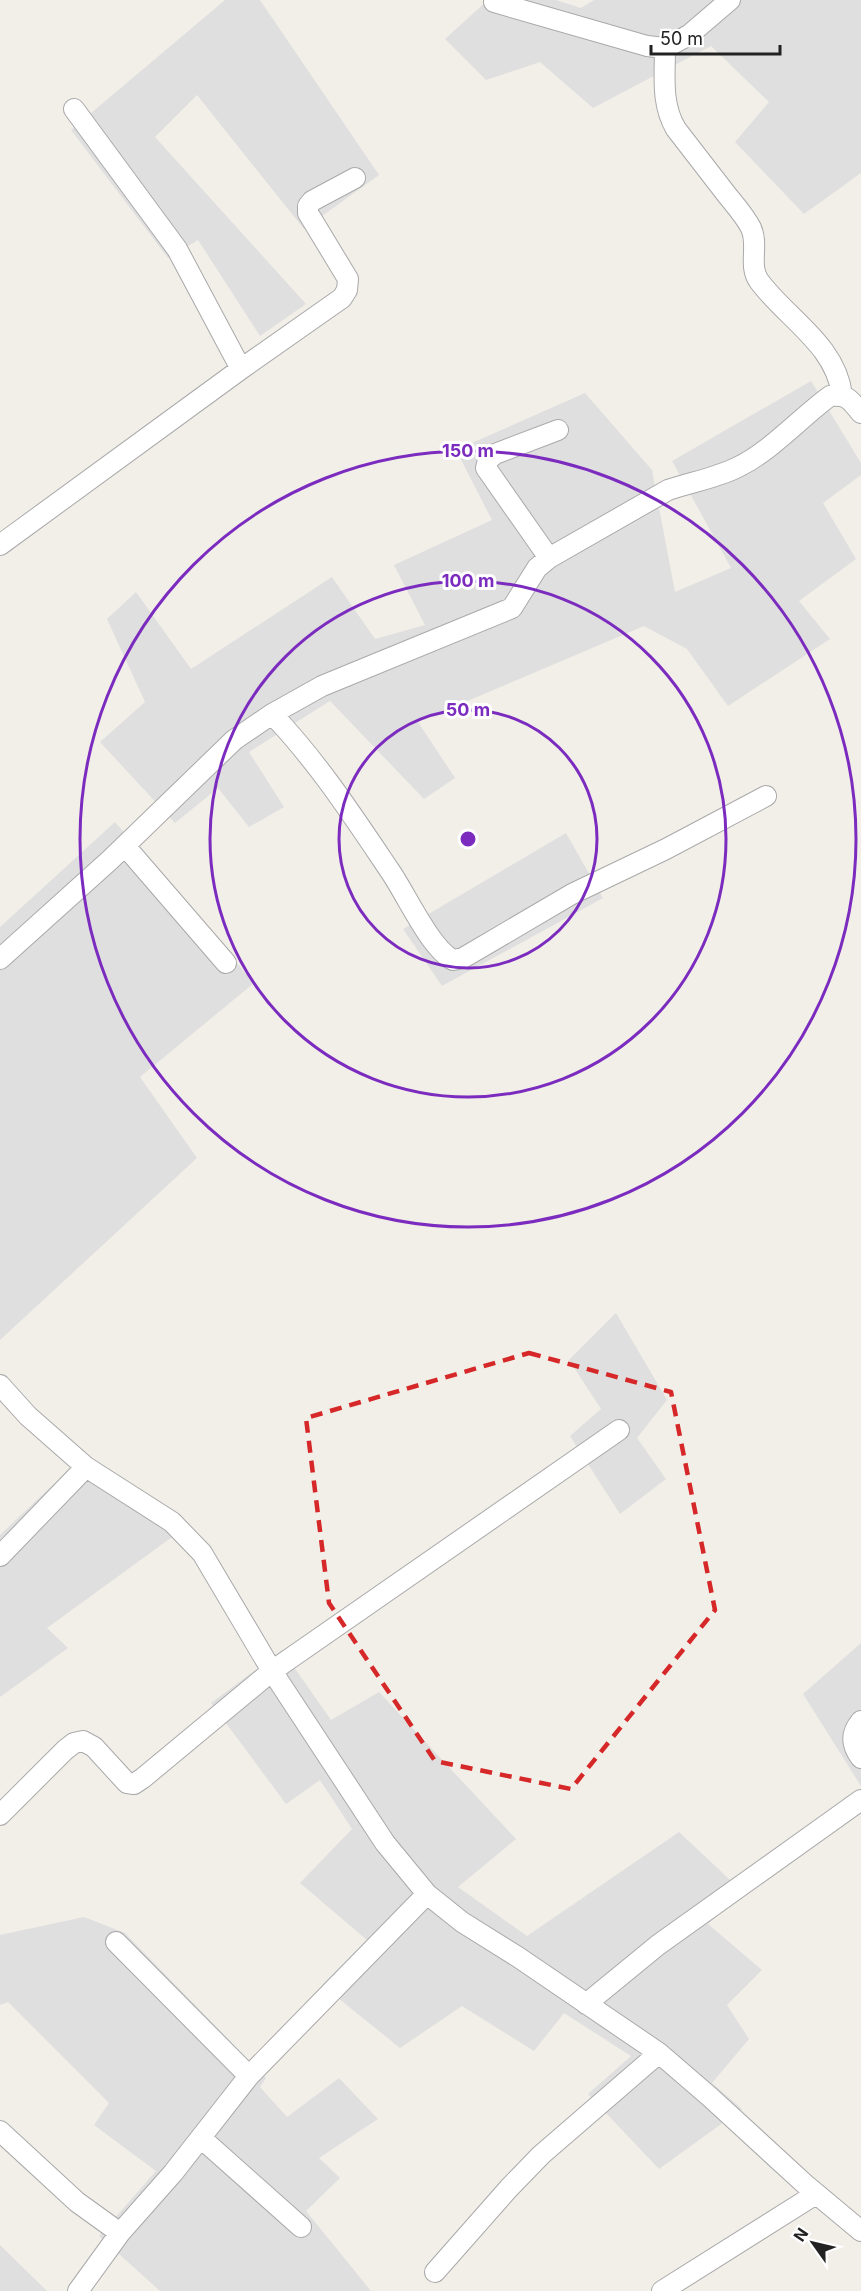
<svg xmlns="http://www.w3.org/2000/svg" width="861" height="2291" viewBox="0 0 861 2291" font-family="Inter,sans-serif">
  <rect width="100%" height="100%" fill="#f2efe9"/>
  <!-- residential -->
  <path fill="#e0dfdf" d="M225,0H260L379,175L304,229L197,95L155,137L306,304L260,336L198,240L168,258L71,130Z
    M488,0H556L581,8L594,0H861V173L804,214L735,142L769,102L711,46L593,108L540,62L486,80L445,39Z
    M811,381L861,463V475L823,503L856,559L799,601L830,639L728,706L687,649L644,626L418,722L455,778L424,799L330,701L249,752L284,807L249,827L218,788L175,823L100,742L145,702L107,619L136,592L191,669L332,577L375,639L425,625L394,565L492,520L456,450L585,393L652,470L675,592L731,568L672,461Z
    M115,822L254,983L140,1077L197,1158L0,1340V927Z
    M566,833L603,898L442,986L403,929Z
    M616,1313L667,1400L637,1438L666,1479L620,1514L570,1436L601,1409L569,1360Z
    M82,1457L190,1524L47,1628L68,1648L0,1697V1535Z
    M861,1643V1786L803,1694Z
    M282,1650L331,1720L379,1692L516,1839L458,1887L527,1936L679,1832L744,1893L708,1924L762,1970L727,2005L749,2039L712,2083L742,2109L659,2169L588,2094L631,2056L564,2013L534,2051L462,2006L400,2048L322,1985L367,1940L300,1883L352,1829L320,1780L286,1804L211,1703Z
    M84,1917L125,1933L266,2078L260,2087L287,2117L339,2078L378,2119L319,2158L340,2178L306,2211L371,2291H160L99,2236L156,2171L94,2125L109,2103L8,2002L0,2005V1935Z
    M0,2245L47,2291H0Z"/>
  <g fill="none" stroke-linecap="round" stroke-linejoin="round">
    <defs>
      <path id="minor" d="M494,2L647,46L665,48L689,35L730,0
        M665,48C665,76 661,104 676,129C693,151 710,173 727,195C735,205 745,216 751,228C759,245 748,266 759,281C787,319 836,345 842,395
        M74,109L177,249L241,369
        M0,545L241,369L342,298L347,290L348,279L308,213V206L312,201L355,178
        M549,558L486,468L488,460L495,454L558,430
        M272,714C317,761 353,816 390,871C406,894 430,948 453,960L463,958L572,894L666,849L766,796
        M125,846L226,963
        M0,959L110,860L234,740L272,714L322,686L512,608L537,568L549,558L668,490C692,482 716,478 738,467C771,451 800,418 830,396C848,394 850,400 861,413
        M0,1385L28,1416L86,1467L172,1522L202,1553L272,1671L385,1843L427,1894L462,1922L518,1957L659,2053L710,2097L807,2186L861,2231
        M0,1556L86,1467
        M861,1721C850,1734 851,1745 861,1758
        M0,1815L65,1750L74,1743L83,1741L94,1747L127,1783L134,1784L143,1778L272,1671L619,1430
        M116,1942L249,2076
        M586,2004L658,1945L861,1800
        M0,2131L77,2202L120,2233
        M201,2138L301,2227
        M435,2272L509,2188L541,2155L659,2053
        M78,2291L120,2233L173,2173L249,2076L427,1894
        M662,2291L816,2194"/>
    </defs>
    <!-- minor casing -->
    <use href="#minor" stroke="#a9a9a9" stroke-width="22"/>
    <!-- minor -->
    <use href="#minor" stroke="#fff" stroke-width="20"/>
  </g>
  <!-- marked area -->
  <path fill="none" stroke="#d62828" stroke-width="4.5" stroke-dasharray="12 8" stroke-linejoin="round" d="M529,1353L671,1392L715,1610L571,1789L435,1761L329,1603L306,1418Z"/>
  <!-- distance rings -->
  <g fill="none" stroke="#7b2cbf" stroke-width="3">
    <circle cx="468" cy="839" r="129"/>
    <circle cx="468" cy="839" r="258"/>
    <circle cx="468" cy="839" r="388"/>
  </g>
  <circle cx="468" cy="839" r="9" fill="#7b2cbf" stroke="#fff" stroke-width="3"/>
  <g font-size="18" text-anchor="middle" font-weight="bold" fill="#7b2cbf" stroke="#fff" stroke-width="6" stroke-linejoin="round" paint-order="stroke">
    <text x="468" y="457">150 m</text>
    <text x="468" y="587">100 m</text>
    <text x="468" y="716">50 m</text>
  </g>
  <!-- north arrow -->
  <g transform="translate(813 2243) rotate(304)" stroke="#ffffff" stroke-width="4.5" paint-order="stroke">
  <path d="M0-4.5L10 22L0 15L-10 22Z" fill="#222222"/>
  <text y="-9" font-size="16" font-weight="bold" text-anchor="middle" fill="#222222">N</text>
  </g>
  <!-- scale -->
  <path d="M651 45v9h129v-9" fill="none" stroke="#222222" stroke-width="3"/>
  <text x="660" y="45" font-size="18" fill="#222222" stroke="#ffffff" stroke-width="4.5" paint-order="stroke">50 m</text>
</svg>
